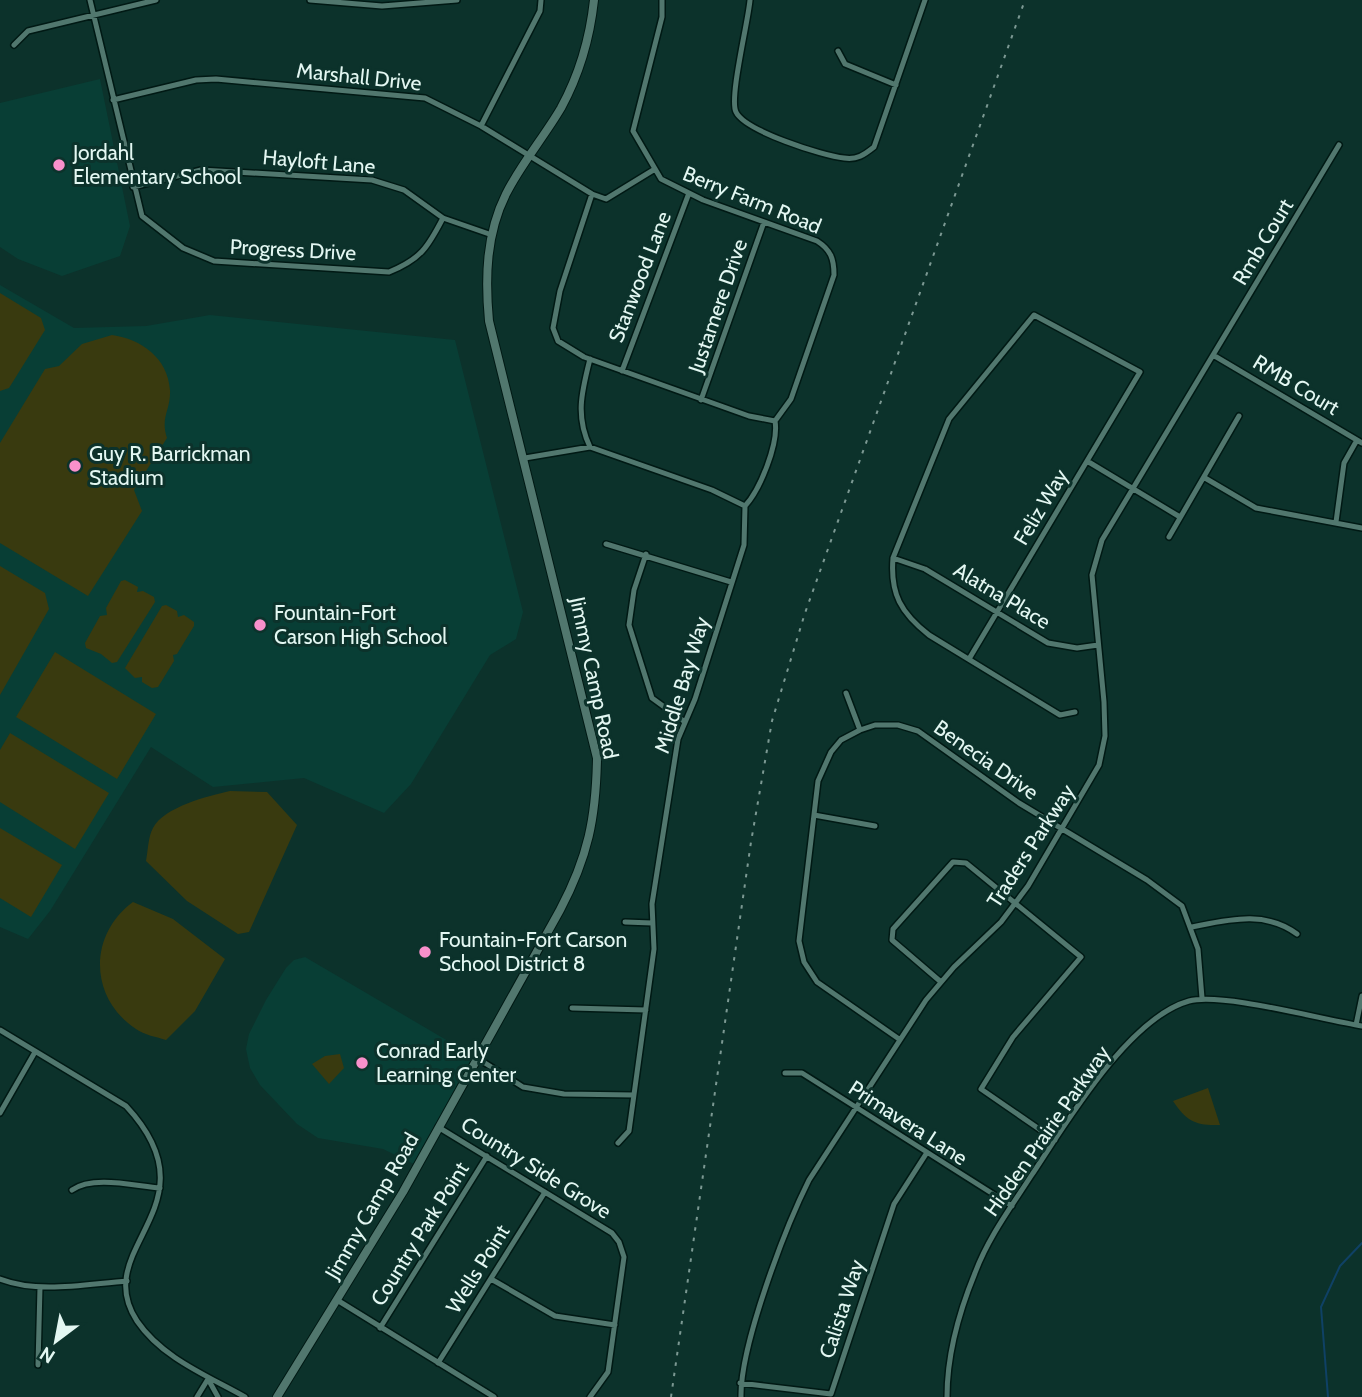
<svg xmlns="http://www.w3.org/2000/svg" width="1362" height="1397" viewBox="0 0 1362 1397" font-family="Cabin,sans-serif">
  <rect width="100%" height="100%" fill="#0c322b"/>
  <!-- built -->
  <path fill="#083e35" d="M100,79L130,226L120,256L62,276L18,259L0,247V103Z
    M0,285L74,328L146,326L210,315L455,340L523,612L516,639L490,655L411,784L384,813L304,778L213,787L151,747L50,911L28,939L0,927Z
    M305,957L477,1058L418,1166L383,1149L318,1138L297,1124L260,1085L250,1068L246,1049L249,1034L266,1000L286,968L294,960Z"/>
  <!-- green -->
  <path fill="#393a0f" d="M0,293L41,318L45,330L9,388L0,391Z
    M112,335C141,339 168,358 170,390C171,410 160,417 167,438L134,490L142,511L88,596L0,543V443L45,369L59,366L82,344Z
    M0,566L45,593L49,609L0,695Z
    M125,580L138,587L137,592L143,591L154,597L155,602L117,662L112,663L101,654L86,648L85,643L100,616L107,615L106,608L121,581Z
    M166,605L177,611L178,617L184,615L194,622V626L177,654L173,655L174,661L158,687L152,688L142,682V677L135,678L125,668L162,606Z
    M55,652L156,714L117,779L16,717Z
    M10,733L109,793L75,849L0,802V750Z
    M230,791L267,792L297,825L249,932L238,934L187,901L146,861C148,851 148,837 153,828C164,807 208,796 230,791Z
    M0,828L62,865L31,917L0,898Z
    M133,902L173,919L225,959L195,1011L166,1040C157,1037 144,1035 136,1029C89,998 88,935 133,902Z
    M340,1054L344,1068L329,1084L312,1064L325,1056Z
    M1208,1088L1220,1125C1196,1126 1186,1121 1173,1101Z"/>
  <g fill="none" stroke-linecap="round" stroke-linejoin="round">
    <!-- stream -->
    <path stroke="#0f4165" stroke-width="2" d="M1328,1397L1321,1307L1340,1266L1362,1243"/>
    <defs>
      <path id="street" d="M90,0L142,216L183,248L214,261L389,272C421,259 428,247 443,218
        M310,0L382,6L457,0
        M750,0C748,23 729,98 736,112C745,131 823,156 844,158C857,160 864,155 874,147L925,0
        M14,45L28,31L156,0
        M838,51L845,64L896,85
        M113,100L196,80L216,79L425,98L481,126L592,194L606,199L655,169
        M481,126L540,11L541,0
        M133,187L201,170L372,180L404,190L443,218L492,235
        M592,194L560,291L553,328L558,341L584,357L749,416L775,421L791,399L834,275C834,259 831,250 817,241L703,200L661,179L633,131L662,17V0
        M1213,355L1362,443
        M622,371L689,193
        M701,400L764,222
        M590,447C575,416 582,391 590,359
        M525,458L590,447L712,490L745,506L744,545L695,699L678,739L652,904L654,949L629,1131L618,1143
        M1087,461L1180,517
        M1205,478L1256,508L1362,528
        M745,506C760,490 779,443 775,421
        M1336,522L1344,463L1357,440
        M1169,537L1239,416
        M606,544L731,582
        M646,554L634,590L629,625L652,698L685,722
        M893,558L925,569L1048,643L1077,648L1098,645
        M969,659L1140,372L1034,315L949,419L893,558C890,594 901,613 929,635L1060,715L1075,712
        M846,693L860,730
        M814,815L875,826
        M625,922L652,923
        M1192,927C1228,920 1265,910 1297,934
        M941,982L892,940L893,929L953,862L966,863L1081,957L1013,1037L981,1089L1055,1140
        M572,1008L646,1010
        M1356,1025L1362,996
        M0,1030L126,1106C219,1206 88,1247 137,1321C162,1358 208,1376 245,1397
        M899,1039L817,982L804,962L799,941L818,781L831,752L841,740L860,730L875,725H898L918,731L1019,803L1147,880L1182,906L1198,949L1202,998
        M477,1058L523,1087L564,1094L634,1095
        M785,1073H802L1012,1206
        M0,1113L35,1052
        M438,1127L612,1233L619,1242L624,1257L608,1372L590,1397
        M72,1190C93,1175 135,1186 160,1188
        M0,1279C39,1294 86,1284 127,1281
        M491,1279L555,1316L615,1325
        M337,1300L494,1397
        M380,1328L487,1156
        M438,1363L545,1192
        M38,1365L40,1287
        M208,1379L218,1397
        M740,1383L831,1394L894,1204L926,1154
        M197,1397L208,1379
        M741,1397C740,1346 785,1228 809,1180L926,1000L954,967L1001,922L1028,886L1099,765L1105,736L1104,702L1092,575L1102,540L1339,145
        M947,1397C947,1355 959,1312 975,1273C988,1238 1011,1207 1031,1176C1065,1125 1128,1018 1189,1001C1222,992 1323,1020 1362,1026"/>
      <path id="secondary" d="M277,1397L403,1192L560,910C588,857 596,818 597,758L489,321C485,278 486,234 506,194C521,164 544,137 561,108C579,75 590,37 594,0"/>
    </defs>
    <!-- street casing -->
    <use href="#street" stroke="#001914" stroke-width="8"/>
    <!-- secondary casing -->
    <use href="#secondary" stroke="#001914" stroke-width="10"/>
    <!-- street -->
    <use href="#street" stroke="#51776e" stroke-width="5"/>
    <!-- secondary -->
    <use href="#secondary" stroke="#51776e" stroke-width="8"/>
    <!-- rail -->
    <path stroke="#7c9993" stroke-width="2" stroke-dasharray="3.5 7" stroke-linecap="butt" d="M671,1397L751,842L772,721L805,613L1025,0"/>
  </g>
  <!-- markers -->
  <g fill="#f890cb" stroke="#0c322b" stroke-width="2.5">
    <circle cx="59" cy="165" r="7"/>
    <circle cx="75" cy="466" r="7"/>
    <circle cx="260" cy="625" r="7"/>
    <circle cx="425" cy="952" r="7"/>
    <circle cx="362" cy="1063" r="7"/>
  </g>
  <g text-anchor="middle" stroke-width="6" stroke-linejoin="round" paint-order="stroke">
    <!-- street labels -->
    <g font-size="21" fill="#e3f7f2" stroke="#0c322b">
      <text transform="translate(359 77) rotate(6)" y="7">Marshall Drive</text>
      <text transform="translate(319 162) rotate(5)" y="7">Hayloft Lane</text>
      <text transform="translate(752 200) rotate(22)" y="7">Berry Farm Road</text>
      <text transform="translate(1263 242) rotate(-59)" y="7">Rmb Court</text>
      <text transform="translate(293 250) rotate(3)" y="7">Progress Drive</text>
      <text transform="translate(640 277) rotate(-69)" y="7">Stanwood Lane</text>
      <text transform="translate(718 306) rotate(-71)" y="7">Justamere Drive</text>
      <text transform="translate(1296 385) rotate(31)" y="7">RMB Court</text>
      <text transform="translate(1041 507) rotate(-59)" y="7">Feliz Way</text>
      <text transform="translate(1002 596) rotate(31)" y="7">Alatna Place</text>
      <text transform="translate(594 678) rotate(78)" y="7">Jimmy Camp Road</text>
      <text transform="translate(682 685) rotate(-73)" y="7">Middle Bay Way</text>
      <text transform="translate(986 760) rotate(35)" y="7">Benecia Drive</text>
      <text transform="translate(1031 846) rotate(-57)" y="7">Traders Parkway</text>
      <text transform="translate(908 1123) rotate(33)" y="7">Primavera Lane</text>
      <text transform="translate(1047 1131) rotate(-55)" y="7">Hidden Prairie Parkway</text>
      <text transform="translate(536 1168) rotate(32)" y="7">Country Side Grove</text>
      <text transform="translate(372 1206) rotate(-60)" y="7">Jimmy Camp Road</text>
      <text transform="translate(420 1234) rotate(-58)" y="7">Country Park Point</text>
      <text transform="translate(478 1269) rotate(-58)" y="7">Wells Point</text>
      <text transform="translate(842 1309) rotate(-72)" y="7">Calista Way</text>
    </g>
    <!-- poi labels -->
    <g font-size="21" fill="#e3f7f2" stroke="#0c322b" text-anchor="start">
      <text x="73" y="160">Jordahl<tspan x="73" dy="24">Elementary School</tspan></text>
      <text x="89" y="461">Guy R. Barrickman<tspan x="89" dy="24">Stadium</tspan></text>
      <text x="274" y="620">Fountain-Fort<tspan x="274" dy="24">Carson High School</tspan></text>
      <text x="439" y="947">Fountain-Fort Carson<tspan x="439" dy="24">School District 8</tspan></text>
      <text x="376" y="1058">Conrad Early<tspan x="376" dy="24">Learning Center</tspan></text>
    </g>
  </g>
  <!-- north arrow -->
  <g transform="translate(56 1341) rotate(212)" stroke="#0c322b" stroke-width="5" paint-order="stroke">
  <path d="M0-5L12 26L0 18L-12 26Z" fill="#e3f7f2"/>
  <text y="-10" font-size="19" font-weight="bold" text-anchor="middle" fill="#e3f7f2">N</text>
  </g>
</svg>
